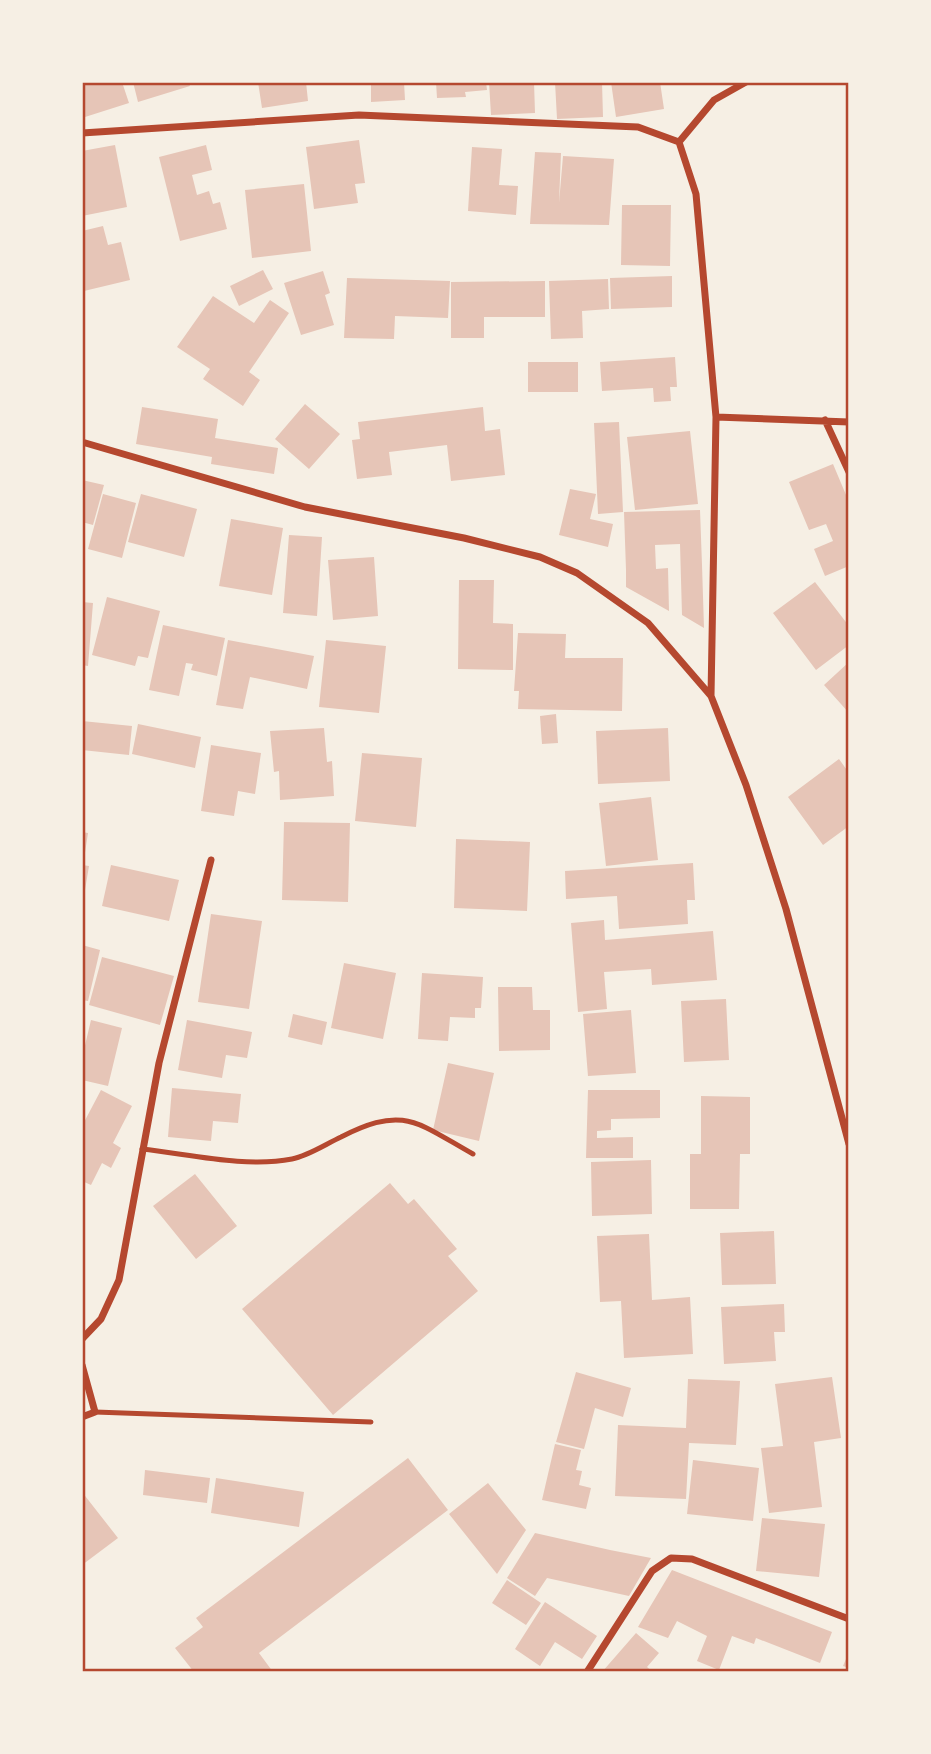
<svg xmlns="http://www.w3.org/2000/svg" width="931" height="1754" viewBox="0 0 931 1754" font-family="'PT Sans Narrow',sans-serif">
  <rect width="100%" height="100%" fill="#f6efe4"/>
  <!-- building -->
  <path fill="#e6c5b7" d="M82,82H122L129,103L85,117Z
    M133,82H188L190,86L138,102Z
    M258,82H306L308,101L262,108Z
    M371,82H404L405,100L371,102Z
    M436,82H486L487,90L465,92L466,97L437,98Z
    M489,82H534L535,113L491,115Z
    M555,82H602L603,117L557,119Z
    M611,82H660L664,109L616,117Z
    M359,140L365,183L355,184L358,203L314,209L306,147Z
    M115,145L127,207L82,216V151Z
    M206,145L212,170L192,175L197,195L209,191L213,204L220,202L227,229L180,241L159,157Z
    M472,147L502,149L499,185L518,186L516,215L468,211Z
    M535,152L561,153L559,203L563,156L614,159L609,225L530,224Z
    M304,184L311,251L252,258L245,190Z
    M622,205H671L670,266L621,265Z
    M103,226L108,245L121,242L130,280L84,291L82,231Z
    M263,270L273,289L239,306L230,286Z
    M323,271L330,293L325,295L334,325L301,335L284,283Z
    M672,276V307L611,309L610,278Z
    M347,278L450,281L448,318L395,316L394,339L344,338Z
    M608,279L609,309L582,311L583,338L551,339L549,281Z
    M545,281V317H484V338H451V282Z
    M213,296L254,323L270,300L289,313L249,372L260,380L243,406L203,379L210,369L177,347Z
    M675,357L677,387H670L671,401L654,402L653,388L602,391L600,362Z
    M528,362H578V392H528Z
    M305,404L340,434L309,469L275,439Z
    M142,407L218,419L215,438L278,448L274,474L211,464L212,457L136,444Z
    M483,407L485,431L500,429L505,475L451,481L447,445L389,452L392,475L357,479L352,440L360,439L358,422Z
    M619,422L623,512L598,514L594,423Z
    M690,431L698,504L635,510L627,437Z
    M833,464L849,502V566L825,576L814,549L833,541L826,524L809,530L789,482Z
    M82,480L104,485L93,525L82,522Z
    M570,489L596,494L590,519L613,524L608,547L559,535Z
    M103,494L136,503L122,558L88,549Z
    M141,494L197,509L184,557L128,542Z
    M700,510L702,565L704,628L682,615L680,544L655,545L656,569L668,568L669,611L626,587V570L624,512Z
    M231,519L283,528L272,595L219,586Z
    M289,535L322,537L317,616L283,613Z
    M374,557L378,616L333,620L328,560Z
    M459,580H494L493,623L513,624V670L458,669Z
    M815,582L849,626V645L816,670L773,613Z
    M107,597L160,611L148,658L138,656L135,666L92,655Z
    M82,602L93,603L88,666L82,665Z
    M163,625L225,638L217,676L191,670L193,664L186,663L179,696L149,690Z
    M518,633L566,634L565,658H623L622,711L518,709L519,691H514Z
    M228,640L314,656L307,689L250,677L243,709L216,705Z
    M326,640L386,646L379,713L319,707Z
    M849,662V713L824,685Z
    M556,714L558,743L542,744L540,716Z
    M82,721L132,726L129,755L82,750Z
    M138,724L201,737L195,768L132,754Z
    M324,728L327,762L332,761L334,796L280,800L279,771L274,772L270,731Z
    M668,728L670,781L598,784L596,731Z
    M211,745L261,753L255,794L238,791L234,816L201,811Z
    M362,753L422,758L416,827L355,821Z
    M839,759L849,773V826L823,845L788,797Z
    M651,797L658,860L606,866L599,803Z
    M284,822L350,823L348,902L282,900Z
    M82,832L88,833L84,859H82Z
    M456,839L530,842L527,911L454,908Z
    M693,863L695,900H687L688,924L619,929L617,896L566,899L565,871Z
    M82,865L89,866L84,896H82Z
    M111,865L179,880L169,921L102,906Z
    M211,914L262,921L249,1009L198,1002Z
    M604,920L605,940L713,931L717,980L652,985L651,969L604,972L607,1009L578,1012L571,923Z
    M82,945L100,950L88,1001L82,1000Z
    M102,957L174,976L160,1025L89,1005Z
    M344,963L396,973L383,1039L331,1028Z
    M422,973L483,977L481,1008H475V1018L450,1017L448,1041L418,1039Z
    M498,987H532L533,1010H550V1050L499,1051Z
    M726,999L729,1060L684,1062L681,1001Z
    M631,1010L636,1073L588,1076L583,1014Z
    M293,1014L327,1022L322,1045L288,1037Z
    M91,1020L122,1028L108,1086L82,1080V1058Z
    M187,1020L252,1032L247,1058L226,1055L222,1078L178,1070Z
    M448,1063L494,1073L479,1141L433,1130Z
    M172,1088L241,1094L238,1123L213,1121L211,1141L168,1137Z
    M101,1090L132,1106L113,1143L121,1148L111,1168L102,1163L91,1185L82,1181V1126Z
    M588,1090H660V1118L611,1119V1130L597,1131V1138L633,1137V1158H586Z
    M701,1096L750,1097V1154H740L739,1209H690V1154H701Z
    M651,1160L652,1214L592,1216L591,1162Z
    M195,1174L237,1226L196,1259L153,1206Z
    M390,1183L408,1204L414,1199L457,1249L448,1256L478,1291L333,1415L242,1309Z
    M774,1231L776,1284L722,1285L720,1233Z
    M649,1234L652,1300L690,1297L693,1354L624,1358L621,1301L600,1302L597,1236Z
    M784,1304L785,1332H774L776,1361L724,1364L721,1307Z
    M576,1372L631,1388L623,1417L595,1408L584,1449L556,1442Z
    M832,1377L841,1438L814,1442L822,1507L769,1513L761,1448L783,1446L775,1384Z
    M688,1379L740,1381L736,1445L689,1443L686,1499L615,1496L618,1425L686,1428Z
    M555,1444L581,1450L576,1470L582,1471L579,1485L591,1488L586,1509L542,1500Z
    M408,1458L448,1510L259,1653L273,1672H194L175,1648L203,1627L196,1618Z
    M693,1460L759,1468L753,1521L687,1514Z
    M145,1470L210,1478L207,1503L143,1495Z
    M216,1478L304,1492L299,1527L211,1513Z
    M488,1483L526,1530L497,1574L449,1514Z
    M82,1492L118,1538L82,1565Z
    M762,1518L825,1524L819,1577L756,1571Z
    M535,1533L610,1550L651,1558L629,1596L547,1578L535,1596L507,1578Z
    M672,1570L832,1632L820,1663L756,1638L754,1644L732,1636L719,1670L697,1661L707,1636L677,1621L668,1638L638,1627Z
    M507,1580L541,1603L526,1625L492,1603Z
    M545,1602L597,1636L582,1659L555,1642L540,1666L515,1649Z
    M636,1633L659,1653L647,1667L653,1672H602Z
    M849,1652V1668L843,1666Z"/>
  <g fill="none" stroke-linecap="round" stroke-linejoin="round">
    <!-- service -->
    <path stroke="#b5482f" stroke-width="5" d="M142,1149C189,1154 245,1168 292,1159C308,1156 326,1144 341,1137C404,1105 416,1122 473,1154
      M95,1412L371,1422"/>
    <!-- minor -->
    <path stroke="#b5482f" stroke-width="7" d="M82,133L359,115L638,127L679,142L696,194L716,417L711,696
      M679,142L714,100L746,82
      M716,417L849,422
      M825,420L849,472
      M82,442L305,507L464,538L540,557L577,573L648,623L711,696L746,785L786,909L849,1144
      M82,1339L101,1319L119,1280L159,1063L211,860
      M82,1365L95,1412L82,1417
      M587,1672L652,1571L671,1558L692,1559L849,1619"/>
  </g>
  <!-- border -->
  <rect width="931" height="1754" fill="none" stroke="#f6efe4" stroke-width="168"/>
  <rect x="84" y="84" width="763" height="1586" fill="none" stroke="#b5482f" stroke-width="2.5"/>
</svg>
